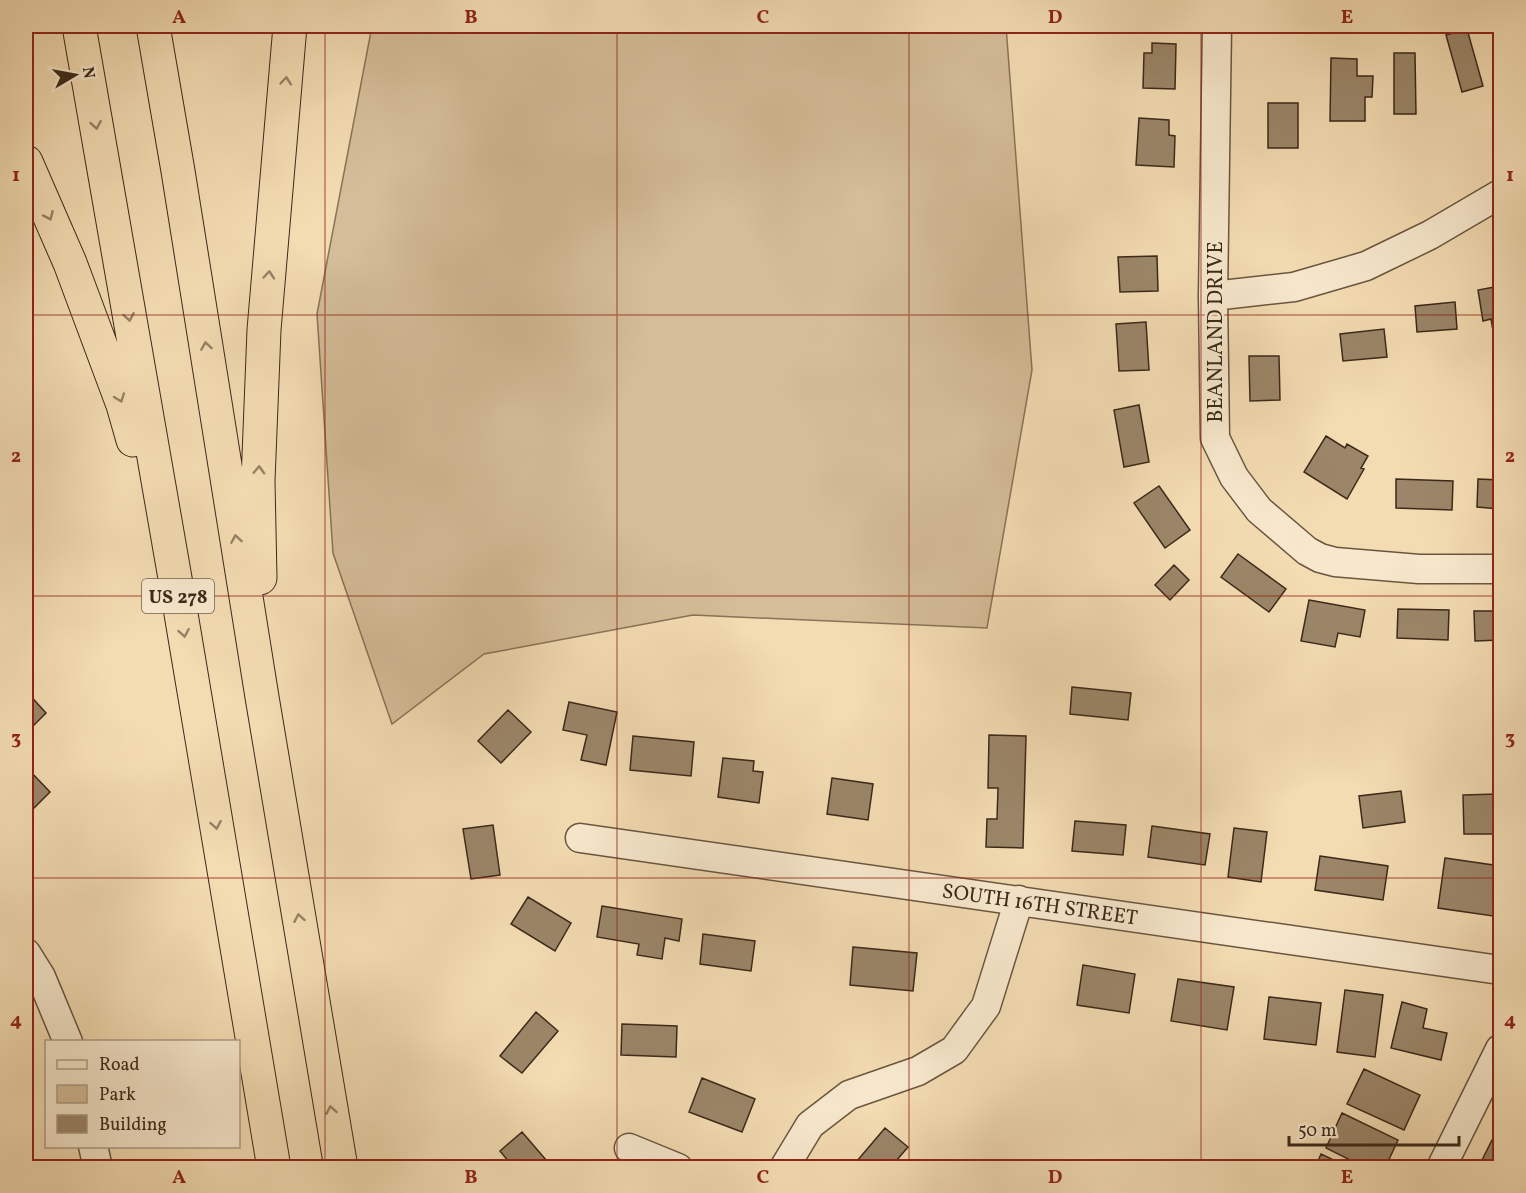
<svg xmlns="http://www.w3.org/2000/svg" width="1526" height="1193" viewBox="0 0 1526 1193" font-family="Vollkorn,serif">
  <rect width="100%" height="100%" fill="#f3dbb2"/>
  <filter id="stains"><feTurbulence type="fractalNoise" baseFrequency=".00333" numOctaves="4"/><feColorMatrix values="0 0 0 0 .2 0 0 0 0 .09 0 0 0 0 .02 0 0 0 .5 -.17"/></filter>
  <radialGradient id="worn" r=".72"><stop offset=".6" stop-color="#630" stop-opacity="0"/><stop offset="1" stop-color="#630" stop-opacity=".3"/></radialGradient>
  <!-- green -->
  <path fill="#d4bd98" stroke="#887358" stroke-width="1.5" d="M372,26H1006L1032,370L987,628L693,615L484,654L392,724L333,553L317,314Z"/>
  <!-- building -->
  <path fill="#9b8669" stroke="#3b2919" stroke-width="1.5" d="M1467,29L1483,86L1462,92L1446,35Z
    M1152,43L1176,44L1175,89L1143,88L1144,53H1152Z
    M1394,53H1415L1416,114H1394Z
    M1331,58L1357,59V76H1373L1372,97H1365V121H1330Z
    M1268,103H1298V148H1268Z
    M1139,118L1169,120V135L1175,136L1174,167L1136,165Z
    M1157,256L1158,291L1120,292L1118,257Z
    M1500,286V347L1496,348L1491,319L1483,321L1478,290Z
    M1455,302L1457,329L1417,332L1415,306Z
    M1146,322L1149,370L1119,371L1116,324Z
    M1384,329L1387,357L1343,361L1340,334Z
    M1249,356H1279L1280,400L1250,401Z
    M1139,405L1149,462L1124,467L1114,410Z
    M1326,436L1345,448L1347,444L1368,456L1361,468L1364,469L1347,499L1304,472Z
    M1396,479L1453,481L1452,510L1396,508Z
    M1478,479L1500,480V509L1477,507Z
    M1159,486L1190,530L1165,548L1134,503Z
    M1238,554L1286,589L1269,612L1221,577Z
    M1174,565L1189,580L1170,600L1155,585Z
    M1309,600L1365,610L1360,637L1338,633L1335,647L1301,641Z
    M1398,609L1449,610L1448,640L1397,638Z
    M1474,611H1500V640L1475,641Z
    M1072,687L1131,693L1128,720L1070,714Z
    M26,691L46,713L26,733Z
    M569,702L617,712L606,765L581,760L587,735L563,730Z
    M508,710L531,732L501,763L478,741Z
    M989,735L1026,736L1023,848L986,847L987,819H997L998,788H988Z
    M633,736L694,742L691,776L630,770Z
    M723,758L754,761L753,771L763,772L759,803L718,797Z
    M28,769L50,792L27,815L26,814V772Z
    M832,778L873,784L868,820L827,814Z
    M1401,791L1405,822L1363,828L1359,796Z
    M1497,794L1498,834H1464L1463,795Z
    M1075,821L1126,825L1123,855L1072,851Z
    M493,825L500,875L471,879L463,829Z
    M1152,826L1210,834L1205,865L1148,857Z
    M1234,828L1267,832L1261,882L1228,877Z
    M1320,856L1388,866L1383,900L1315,890Z
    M1445,858L1500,866V917L1438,908Z
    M528,897L571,923L555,951L511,924Z
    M602,906L682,919L679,941L665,938L662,959L637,955L639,944L597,937Z
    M703,934L755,941L751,971L700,964Z
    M853,947L917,953L913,991L850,985Z
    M1083,965L1135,974L1129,1013L1077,1005Z
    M1178,979L1234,987L1227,1030L1171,1021Z
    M1345,990L1383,995L1375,1057L1337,1052Z
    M1269,997L1321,1003L1316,1045L1264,1039Z
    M1402,1002L1427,1009L1423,1028L1447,1033L1441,1060L1391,1048Z
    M536,1012L558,1031L522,1073L500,1056Z
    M622,1024L677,1026L676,1057L621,1055Z
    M1364,1069L1420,1095L1404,1130L1347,1104Z
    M702,1078L755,1099L742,1132L689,1112Z
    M1342,1113L1398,1140L1385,1168H1366L1326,1148Z
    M885,1128L908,1147L890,1168H851Z
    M522,1132L553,1168H514L500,1151Z
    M1492,1140L1500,1144V1168H1478Z
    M1321,1154L1350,1168H1315Z"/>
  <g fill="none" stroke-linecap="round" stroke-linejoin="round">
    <defs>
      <path id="minor" d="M1217,26L1213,296L1215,438L1234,477L1259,510L1307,551L1320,558L1335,562L1419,569H1500
        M1213,296L1294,287L1366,266L1430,235L1500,194
        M580,838L1500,970
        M26,953L41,977L68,1042
        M93,1146L98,1168
        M629,1148L678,1168
        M784,1168L810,1125L849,1095L918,1071L954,1050L986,1006L1019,900
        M1441,1168L1500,1049"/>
      <path id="highway" d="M79,26L176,584L274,1168
        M153,26L178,171L262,697L341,1168
        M26,162L70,263L123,405L133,440
        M260,578L258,481L264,330L290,26"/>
    </defs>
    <!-- minor casing -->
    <use href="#minor" stroke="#69563f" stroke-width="31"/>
    <!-- highway casing -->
    <use href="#highway" stroke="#3b2919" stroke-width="35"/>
    <!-- minor -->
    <use href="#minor" stroke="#f7e8cd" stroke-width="28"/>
    <!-- highway -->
    <use href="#highway" stroke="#f3dbb2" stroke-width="33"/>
  </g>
  <!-- one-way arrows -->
  <defs><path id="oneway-chevron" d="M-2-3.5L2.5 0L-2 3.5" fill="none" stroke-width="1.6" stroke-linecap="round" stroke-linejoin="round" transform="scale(1.5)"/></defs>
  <g stroke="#978266">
    <use href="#oneway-chevron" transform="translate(286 81) rotate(-85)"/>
    <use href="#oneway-chevron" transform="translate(96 125) rotate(80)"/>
    <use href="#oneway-chevron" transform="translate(49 216) rotate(66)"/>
    <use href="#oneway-chevron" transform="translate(269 275) rotate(-85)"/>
    <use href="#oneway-chevron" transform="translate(129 317) rotate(80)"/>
    <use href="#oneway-chevron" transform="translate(206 346) rotate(-99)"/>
    <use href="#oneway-chevron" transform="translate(120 398) rotate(70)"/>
    <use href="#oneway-chevron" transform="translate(259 470) rotate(-88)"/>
    <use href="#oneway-chevron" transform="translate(236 539) rotate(-99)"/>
    <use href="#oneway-chevron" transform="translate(184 633) rotate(80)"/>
    <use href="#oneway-chevron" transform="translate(216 825) rotate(80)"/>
    <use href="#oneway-chevron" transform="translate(299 918) rotate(-100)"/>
    <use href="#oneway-chevron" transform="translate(331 1110) rotate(-100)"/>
  </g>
  <!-- grid -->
  <path fill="none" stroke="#8f2418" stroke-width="1.5" stroke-opacity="0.55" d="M325,26V1168M617,26V1168M909,26V1168M1201,26V1168M26,315H1500M26,596H1500M26,878H1500"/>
  <g text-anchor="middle" stroke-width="5" stroke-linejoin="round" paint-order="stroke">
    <!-- shield labels -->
    <rect fill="#f7e8cd" stroke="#73624f" stroke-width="1.5" x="142" y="579" width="72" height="34" rx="4.5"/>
    <g font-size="20" font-weight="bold" fill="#3b2919">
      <text x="178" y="603">US 278</text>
    </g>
    <!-- street labels -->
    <g font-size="21" fill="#3b2919" stroke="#f7e8cd">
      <text transform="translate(1215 332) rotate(-90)" y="7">BEANLAND DRIVE</text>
      <text transform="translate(1040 904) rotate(8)" y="7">SOUTH 16TH STREET</text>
    </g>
  </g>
  <!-- margin -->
  <rect width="1526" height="1193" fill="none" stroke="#f3dbb2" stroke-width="66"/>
  <!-- legend -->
  <rect x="45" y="1040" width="195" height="108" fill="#f7e8cd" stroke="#ac9c85" stroke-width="1.5"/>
  <rect x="57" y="1060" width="30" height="9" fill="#f7e8cd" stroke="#ac9c85" stroke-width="1.5"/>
  <text x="99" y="1070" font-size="18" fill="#3b2919">Road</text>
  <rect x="57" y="1085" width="30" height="18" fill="#d4bd98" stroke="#ac9c85" stroke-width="1.5"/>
  <text x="99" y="1100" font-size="18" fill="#3b2919">Park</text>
  <rect x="57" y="1115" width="30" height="18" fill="#9b8669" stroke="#ac9c85" stroke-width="1.5"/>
  <text x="99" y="1130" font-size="18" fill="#3b2919">Building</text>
  <!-- north arrow -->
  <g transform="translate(75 75) rotate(80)" stroke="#f7e8cd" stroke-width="4.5" paint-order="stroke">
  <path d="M0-4.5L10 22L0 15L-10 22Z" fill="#3b2919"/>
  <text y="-9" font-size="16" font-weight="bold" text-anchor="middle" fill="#3b2919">N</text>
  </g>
  <!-- scale -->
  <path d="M1289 1136v9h170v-9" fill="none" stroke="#3b2919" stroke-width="3"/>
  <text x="1298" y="1136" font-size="18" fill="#3b2919" stroke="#f7e8cd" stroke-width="4.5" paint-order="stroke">50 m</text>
  <rect x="33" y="33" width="1460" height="1127" fill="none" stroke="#8f2418" stroke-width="2"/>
  <g font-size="20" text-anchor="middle" font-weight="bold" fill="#8f2418">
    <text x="179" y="23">A</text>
    <text x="471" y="23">B</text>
    <text x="763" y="23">C</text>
    <text x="1055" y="23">D</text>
    <text x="1347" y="23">E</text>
    <text x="16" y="181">1</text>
    <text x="1510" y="181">1</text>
    <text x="16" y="462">2</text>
    <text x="1510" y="462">2</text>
    <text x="16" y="744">3</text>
    <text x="1510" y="744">3</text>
    <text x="16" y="1026">4</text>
    <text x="1510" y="1026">4</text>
    <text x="179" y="1183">A</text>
    <text x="471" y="1183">B</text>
    <text x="763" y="1183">C</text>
    <text x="1055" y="1183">D</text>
    <text x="1347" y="1183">E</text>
  </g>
  <rect width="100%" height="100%" filter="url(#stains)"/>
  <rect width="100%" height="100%" fill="url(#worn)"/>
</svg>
